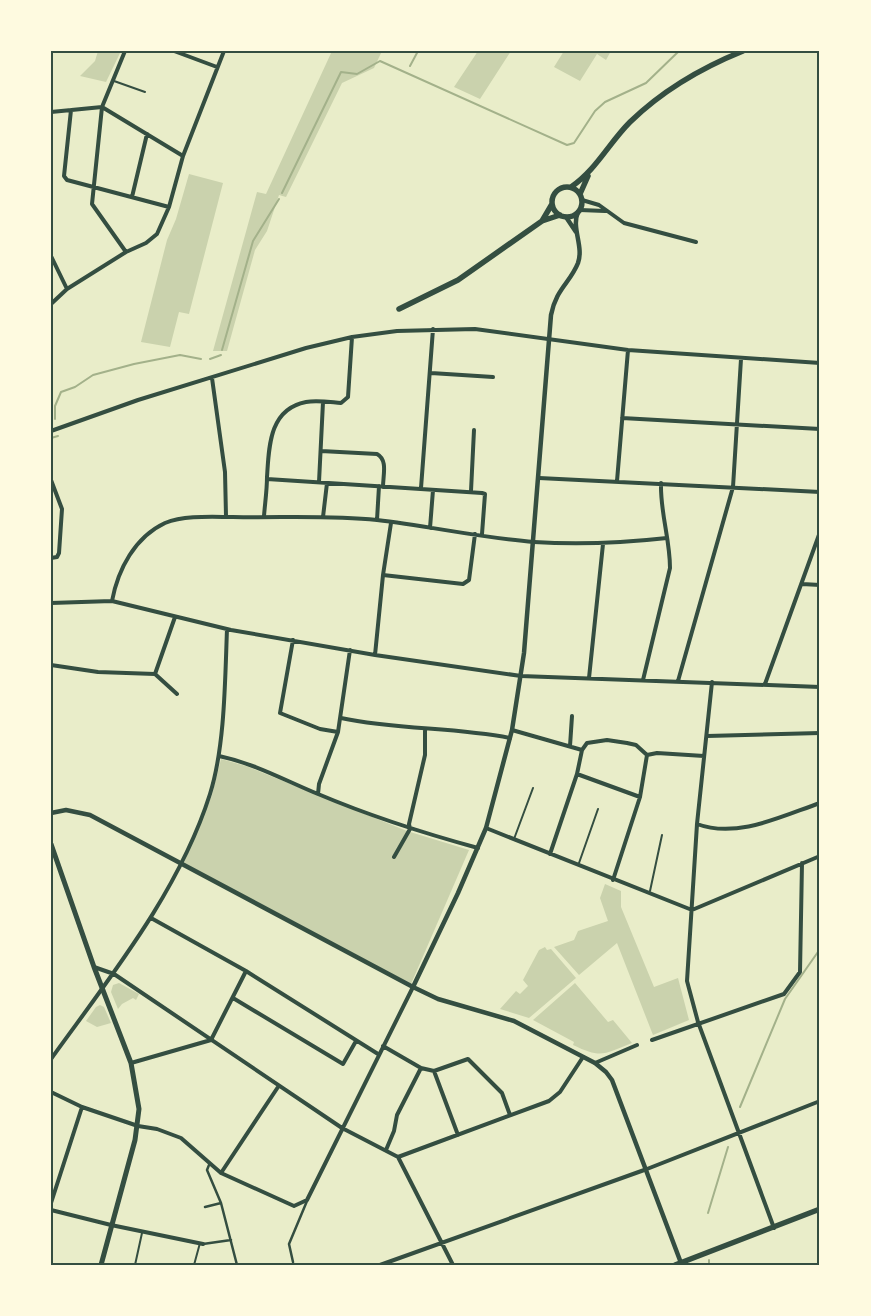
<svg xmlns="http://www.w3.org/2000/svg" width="871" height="1316" viewBox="0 0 871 1316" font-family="Manrope,sans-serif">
  <rect width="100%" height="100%" fill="#e9edc9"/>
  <!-- green -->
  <path fill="#cad2ad" d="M98,51H121L106,82L80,76L95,61Z
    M332,51H382L374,68L342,83L286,197L279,195L267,231L255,250L227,351H213L257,192L266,194Z
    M478,51H511L480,99L454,87Z
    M564,51H611L606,60L597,54L580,81L554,67Z
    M189,174L223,183L189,314L179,312L170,347L141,342L167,240L176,219Z
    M221,759L246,766L407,831L469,850L411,984L184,863L212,795Z
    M605,884L621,891V907L654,987L678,978L689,1020L653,1035L617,943L579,975L554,947L574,940L578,931L608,921L600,898Z
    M545,947L547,950L551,949L576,978L529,1018L500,1009L516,991L520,994L528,986L523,980L539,950Z
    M119,983L139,994L136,1000L133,998L122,1004L118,1009L111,992L113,985Z
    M575,983L608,1022L613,1020L632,1043C604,1054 602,1059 573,1045L574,1042L533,1020Z
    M100,1005L104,1007L111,1023L97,1027L86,1021L96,1007Z"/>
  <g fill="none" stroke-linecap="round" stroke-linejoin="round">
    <!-- stream -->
    <path stroke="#a3b18a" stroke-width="2" d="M410,66L418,51
      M282,193L341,72L357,74L380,61L567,145L574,143L595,111L605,102L646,83L679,51
      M222,350L253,241L279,199
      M210,359L221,355
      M55,419V406L61,392L75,387L93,375L134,364L180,355L201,359
      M51,438L58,436
      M740,1107L785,999L820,949
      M708,1213L728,1147
      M709,1265V1260"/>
    <!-- service -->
    <path stroke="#344e41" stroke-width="2" d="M114,81L145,92
      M514,839L533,788
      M579,863L598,809
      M650,891L662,835
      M135,1265L142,1233
      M194,1265L200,1243"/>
    <!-- pedestrian -->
    <path stroke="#344e41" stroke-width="2.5" d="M209,1165L207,1170L221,1203L237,1265
      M205,1207L221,1203
      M203,1244L231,1240
      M293,1262L289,1244L307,1201"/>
    <!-- minor -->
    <path stroke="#344e41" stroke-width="4" d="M125,51L102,107L92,204L126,252
      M174,51L217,67
      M71,110L64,176L67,180L169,207
      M51,112L102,107L183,156
      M132,197L147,134
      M582,200L599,205L624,223L696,242
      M580,210L605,211
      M51,256L67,289
      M51,304L67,289L126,252L146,243L157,234L169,207L183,156L224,51
      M431,373L493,377
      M212,378L225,472L226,516
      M622,418L820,429
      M51,431L138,400L306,348L352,337L397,331L475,329L628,350L820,363
      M321,451L377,454C388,460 383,475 383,487
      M539,478L820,492
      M267,479L482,493L485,494L482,534
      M51,480L62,509L59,553L57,557L51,558
      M617,481L628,350
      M319,482L323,402
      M421,488L433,329
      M471,491L474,430
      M264,516C265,503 267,490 267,477C269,447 269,409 306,402C317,400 329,402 341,403L348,397L352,337
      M323,517L327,483
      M377,520L379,486
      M430,528L433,490
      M383,575L463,584L469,580L475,534
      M802,584L820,585
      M112,601C118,569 135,537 165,523C185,515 213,517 233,517C281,518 329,515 377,520C429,526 482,538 534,542C579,545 622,543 667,538
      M51,603L112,601L231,630L375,655L521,676L820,687
      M293,640L280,713L320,729L338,732
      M375,655L383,575L391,523
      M51,665L98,672L155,674L175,617
      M155,674L177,694
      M589,678L603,544
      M643,680L670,568C670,539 660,512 661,483
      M678,681L733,487L741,359
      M712,682L697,824L687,981L698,1022L774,1228
      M765,684L820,532
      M341,718C397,730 454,727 510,738
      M512,730L582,750
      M707,736L820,733
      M570,746L572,716
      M647,755L657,753L704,756
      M219,756C256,764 284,780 318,794C370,816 423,833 478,848
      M577,774L640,797
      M318,794L319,784L338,732L350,650
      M697,824C737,839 782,816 820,803
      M486,828L692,910L820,856
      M550,854L577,774L582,750L587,743L607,740L627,743L636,745L647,755L640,797L613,880
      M394,857L410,829L409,824L425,755V730
      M151,918L246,971L378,1054
      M94,967L114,974L342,1128L398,1157
      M233,998L343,1064L356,1041
      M652,1040L784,994L800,972L802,863
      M383,1046L421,1068L434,1071L458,1135
      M51,1059C110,977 179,892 210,794C225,746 225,680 227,629
      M131,1063L211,1040L246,971
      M595,1063L637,1045
      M434,1071L468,1059L502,1093L510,1115
      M51,1092L82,1107L138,1126L157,1129L181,1138L221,1173L294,1206L307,1200L413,987
      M386,1150L394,1131L397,1115L421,1068
      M398,1157L549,1101L560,1092L583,1057
      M398,1157L453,1265
      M221,1173L278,1087
      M51,1203L82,1107
      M51,1210L111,1225L203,1244
      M380,1265L647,1169L820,1101"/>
    <!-- tertiary -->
    <path stroke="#344e41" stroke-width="4.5" d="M566,217L576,232
      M51,813L66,810L90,815L413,987L438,999L514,1021L595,1063L606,1072L612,1080L681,1263
      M413,987L458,893L486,828L512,730L524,653L551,315C556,289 570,283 578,263C584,246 571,228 578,212"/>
    <!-- secondary -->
    <path stroke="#344e41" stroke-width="5" d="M51,844L94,967L131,1063L139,1109L135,1140L101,1265"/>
    <!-- primary -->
    <path stroke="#344e41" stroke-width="5.5" d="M552 202a15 15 0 1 1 30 0a15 15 0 1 1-30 0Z
      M571,187C596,170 609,143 630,122C663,90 701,68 743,51
      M580,194L588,176
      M542,221L552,204
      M399,309L458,280L542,221L560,215
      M675,1265L820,1209"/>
  </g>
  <!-- border -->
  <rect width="871" height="1316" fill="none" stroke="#fefae0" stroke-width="105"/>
  <rect x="52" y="52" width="766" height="1212" fill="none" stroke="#344e41" stroke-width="2"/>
</svg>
